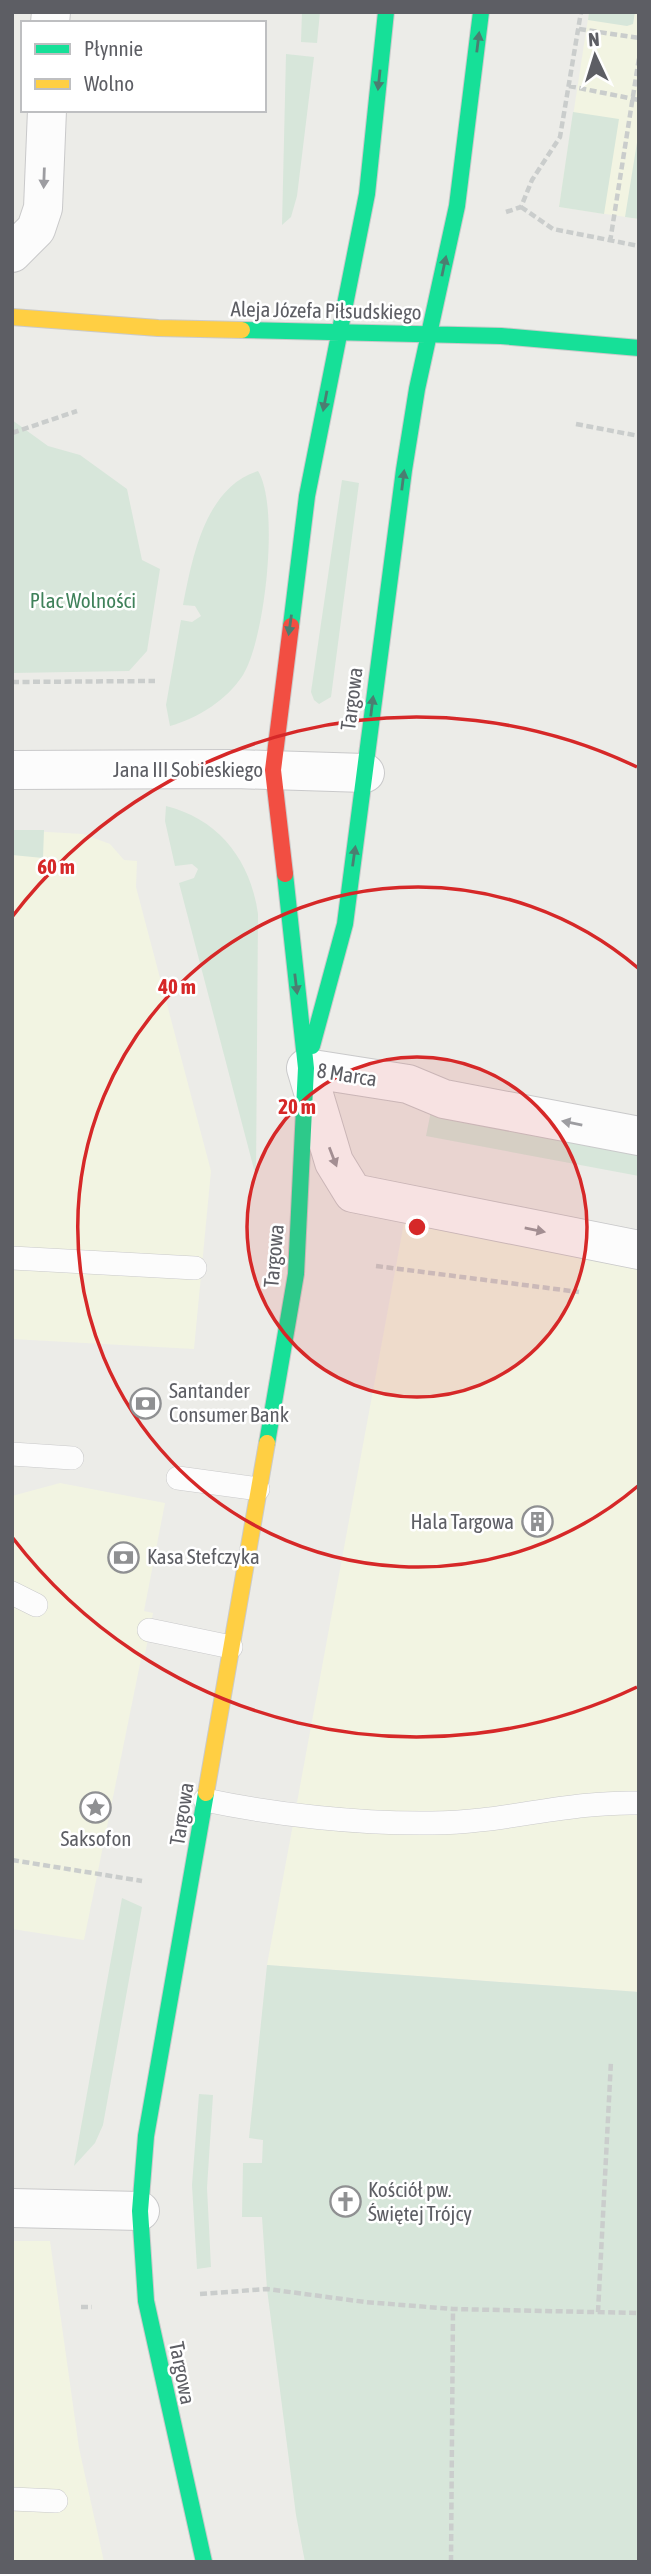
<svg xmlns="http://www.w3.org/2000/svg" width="651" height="2574" viewBox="0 0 651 2574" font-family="'Asap Condensed',sans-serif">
  <rect width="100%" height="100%" fill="#ecece8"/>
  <!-- commercial -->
  <path fill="#f2f4e2" d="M589,12H639V219L559,207Z
    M12,830L83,834L110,844L124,860L137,861L136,887L211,1171L194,1349L12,1339Z
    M410,1190L639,1232V1992L267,1965Z
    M60,1483L165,1503L144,1611L153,1613L145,1654H142L84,1940L12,1929V1496Z
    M12,2241H50L79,2448L104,2562H12Z"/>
  <!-- green -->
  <path fill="#d7e6da" d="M302,12H320L317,43L301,42Z
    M589,12H635L633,24L627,26L588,20Z
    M286,54L314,57L297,196L291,217L282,225Z
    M573,112L619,119L604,214L559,207Z
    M639,130V219L625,217Z
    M12,420L48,446L80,455L127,489L142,560L160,569L147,651L129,671L12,673Z
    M258,471C280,506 265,640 243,675C227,700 198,718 170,726L166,705L181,620L192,622L201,616L195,606L183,605C192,559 205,487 258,471Z
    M342,480L359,483L331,697L319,704L314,700L311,692Z
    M166,806C219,819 251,861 258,914L256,1177L179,883L194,878L198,869L192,864L175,866L165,821Z
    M12,830H44L43,858L12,855Z
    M431,1111L639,1150V1176L426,1136Z
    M122,1898L142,1907L103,2125L95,2143L74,2166Z
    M267,1965L639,1992V2562H305L296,2515L267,2289L262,2217H242L243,2163H262L263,2140L249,2138Z
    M199,2094L213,2095L207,2188L211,2267L197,2269L192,2185Z"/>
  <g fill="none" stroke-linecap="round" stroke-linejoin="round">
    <defs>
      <path id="lane" d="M12,1258L195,1268
        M12,1454L72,1458
        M178,1478L258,1489
        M12,1593L36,1605
        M149,1630L231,1647
        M205,1800C277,1815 359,1824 432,1823C501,1823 569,1801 639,1803
        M12,2499L56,2501"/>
      <path id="street" d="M50,23L51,12
        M12,253L36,229L43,208L47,110
        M12,770L235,769L365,773
        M639,1136L444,1099L408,1084L306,1068L334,1162L353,1193L639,1250
        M12,2208L140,2211"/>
      <path id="fast" d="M242,330L501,336L639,348
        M291,626L307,496L367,194L386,12
        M312,1046L345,924L404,470L417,389L457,206L481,12
        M267,1443L296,1274L306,1068L285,874
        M204,2562L146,2301L140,2211L146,2136L206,1793"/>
      <path id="slow" d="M12,317L158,328L242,330
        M206,1793L267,1443"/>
      <path id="jam" d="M285,874L273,770L291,626"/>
    </defs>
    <!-- lane casing -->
    <use href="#lane" stroke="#c9c9ca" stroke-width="24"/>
    <!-- street casing -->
    <use href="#street" stroke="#c9c9ca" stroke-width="40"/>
    <!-- fast casing -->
    <use href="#fast" stroke="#cacaca" stroke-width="18"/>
    <!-- slow casing -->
    <use href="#slow" stroke="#cacaca" stroke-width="18"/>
    <!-- jam casing -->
    <use href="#jam" stroke="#cacaca" stroke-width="18"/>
    <!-- path -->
    <path stroke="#cacdcc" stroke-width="4.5" stroke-dasharray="7 3.5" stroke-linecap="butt" d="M579,29L639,38
      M569,86L639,100
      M521,207L553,229L639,246
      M506,212L521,207L532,180L560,137L581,12
      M610,242L639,58
      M576,424L639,436
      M12,433L77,411
      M12,682L155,681
      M376,1266L579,1292
      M12,1860L142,1881
      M200,2294L267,2289L365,2302L453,2309L639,2313
      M81,2307H92
      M598,2312L611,2061
      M451,2562L453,2309"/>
    <!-- lane -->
    <use href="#lane" stroke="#fcfcfc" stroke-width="23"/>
    <!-- street -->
    <use href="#street" stroke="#fcfcfc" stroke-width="38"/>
    <!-- fast -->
    <use href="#fast" stroke="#16e098" stroke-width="16"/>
    <!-- slow -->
    <use href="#slow" stroke="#ffcf43" stroke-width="16"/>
    <!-- jam -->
    <use href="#jam" stroke="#f24e42" stroke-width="16"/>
  </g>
  <!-- one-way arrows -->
  <defs><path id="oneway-solid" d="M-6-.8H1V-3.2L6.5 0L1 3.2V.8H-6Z" transform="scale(1.75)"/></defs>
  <g fill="#4b7e71">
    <use href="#oneway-solid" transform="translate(478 42) rotate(-83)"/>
    <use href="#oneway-solid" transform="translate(379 80) rotate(96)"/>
    <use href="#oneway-solid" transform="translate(444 266) rotate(-78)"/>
    <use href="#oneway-solid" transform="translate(325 401) rotate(101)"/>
    <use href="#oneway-solid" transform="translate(403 480) rotate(-83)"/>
    <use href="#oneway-solid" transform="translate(290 625) rotate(98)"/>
    <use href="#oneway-solid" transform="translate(372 706) rotate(-83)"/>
    <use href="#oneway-solid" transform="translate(354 856) rotate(-82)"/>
    <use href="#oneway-solid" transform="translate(296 984) rotate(83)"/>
  </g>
  <g fill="#9d9da1">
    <use href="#oneway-solid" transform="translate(44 178) rotate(92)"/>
    <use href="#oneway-solid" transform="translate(572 1123) rotate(-169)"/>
    <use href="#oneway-solid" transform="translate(333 1157) rotate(69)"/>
    <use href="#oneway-solid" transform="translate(535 1230) rotate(11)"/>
  </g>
  <!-- distance rings -->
  <circle cx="417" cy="1227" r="170" fill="#d62828" fill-opacity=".12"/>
  <g fill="none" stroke="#d62828" stroke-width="3.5">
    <circle cx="417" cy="1227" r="170"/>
    <path d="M638 1486A340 340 0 1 1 638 968"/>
    <path d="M637 1687A510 510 0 0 1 12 1537M12 917A510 510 0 0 1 637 767"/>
  </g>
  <!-- icons -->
  <defs>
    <symbol id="bank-ring" viewBox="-11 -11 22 22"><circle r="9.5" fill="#fff" stroke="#8f9092" stroke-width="1.5"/><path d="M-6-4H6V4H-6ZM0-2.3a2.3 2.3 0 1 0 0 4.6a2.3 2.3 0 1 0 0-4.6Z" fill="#8f9092"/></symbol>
    <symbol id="building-ring" viewBox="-11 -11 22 22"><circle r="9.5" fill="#fff" stroke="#8f9092" stroke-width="1.5"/><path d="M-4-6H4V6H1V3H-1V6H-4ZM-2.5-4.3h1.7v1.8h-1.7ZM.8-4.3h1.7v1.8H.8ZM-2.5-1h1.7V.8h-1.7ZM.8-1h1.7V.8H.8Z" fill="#8f9092"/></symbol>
    <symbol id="sight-ring" viewBox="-11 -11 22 22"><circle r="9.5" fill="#fff" stroke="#8f9092" stroke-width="1.5"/><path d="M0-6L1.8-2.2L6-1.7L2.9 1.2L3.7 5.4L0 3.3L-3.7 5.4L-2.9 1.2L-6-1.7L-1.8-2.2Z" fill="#8f9092"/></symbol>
    <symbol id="church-ring" viewBox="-11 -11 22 22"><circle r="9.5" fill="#fff" stroke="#8f9092" stroke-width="1.5"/><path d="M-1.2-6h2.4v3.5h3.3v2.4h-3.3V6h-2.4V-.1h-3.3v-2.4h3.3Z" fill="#8f9092"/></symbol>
  </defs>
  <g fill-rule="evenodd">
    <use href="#bank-ring" x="128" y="1386" width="35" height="35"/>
    <use href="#building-ring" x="520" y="1504" width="35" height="35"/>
    <use href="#bank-ring" x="106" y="1540" width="35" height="35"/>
    <use href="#sight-ring" x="78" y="1790" width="35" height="35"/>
    <use href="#church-ring" x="328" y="2184" width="35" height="35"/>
  </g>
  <g text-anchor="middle" stroke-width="5" stroke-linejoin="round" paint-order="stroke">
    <!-- street labels -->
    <g font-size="21" fill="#5d5e64" stroke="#fff">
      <text transform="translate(326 311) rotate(1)" y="7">Aleja Józefa Piłsudskiego</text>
      <text transform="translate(352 699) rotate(-83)" y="7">Targowa</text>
      <text x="188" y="777">Jana III Sobieskiego</text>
      <text transform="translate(347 1075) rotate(9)" y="7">8 Marca</text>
      <text transform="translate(274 1256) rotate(-85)" y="7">Targowa</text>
      <text transform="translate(182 1814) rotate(-81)" y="7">Targowa</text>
      <text transform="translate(182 2373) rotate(79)" y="7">Targowa</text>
    </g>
    <!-- park labels -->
    <g font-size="21" fill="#3f815a" stroke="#fff">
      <text x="83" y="608">Plac Wolności</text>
    </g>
    <!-- poi labels -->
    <g font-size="21" fill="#5d5e64" stroke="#fff" text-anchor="start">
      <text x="169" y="1398">Santander<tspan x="169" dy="24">Consumer Bank</tspan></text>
      <text x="514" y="1529" text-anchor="end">Hala Targowa</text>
      <text x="147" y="1564">Kasa Stefczyka</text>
      <text x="96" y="1846" text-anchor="middle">Saksofon</text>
      <text x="368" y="2197">Kościół pw.<tspan x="368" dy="24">Świętej Trójcy</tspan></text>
    </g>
  </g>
  <circle cx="417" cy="1227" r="10" fill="#d62828" stroke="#fff" stroke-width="3.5"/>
  <g font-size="21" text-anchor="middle" font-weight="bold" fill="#d62828" stroke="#fff" stroke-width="5" stroke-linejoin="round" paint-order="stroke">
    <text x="56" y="874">60 m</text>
    <text x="177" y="994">40 m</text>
    <text x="297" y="1114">20 m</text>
  </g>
  <!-- border -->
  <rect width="651" height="2574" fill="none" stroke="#5d5e64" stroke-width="28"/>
  <!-- legend -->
  <rect x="21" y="21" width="245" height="91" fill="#ffffff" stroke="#bebfc1" stroke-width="2"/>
  <rect x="35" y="44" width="35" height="10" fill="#16e098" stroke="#bebfc1" stroke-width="2"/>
  <text x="84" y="56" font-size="21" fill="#5d5e64">Płynnie</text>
  <rect x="35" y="79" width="35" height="10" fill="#ffcf43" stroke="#bebfc1" stroke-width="2"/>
  <text x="84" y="91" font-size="21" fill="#5d5e64">Wolno</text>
  <!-- north arrow -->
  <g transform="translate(595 56) rotate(356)" stroke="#ffffff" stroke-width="5" paint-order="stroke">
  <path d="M0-5L12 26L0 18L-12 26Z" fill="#5d5e64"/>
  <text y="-10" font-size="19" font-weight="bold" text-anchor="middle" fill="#5d5e64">N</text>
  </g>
</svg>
